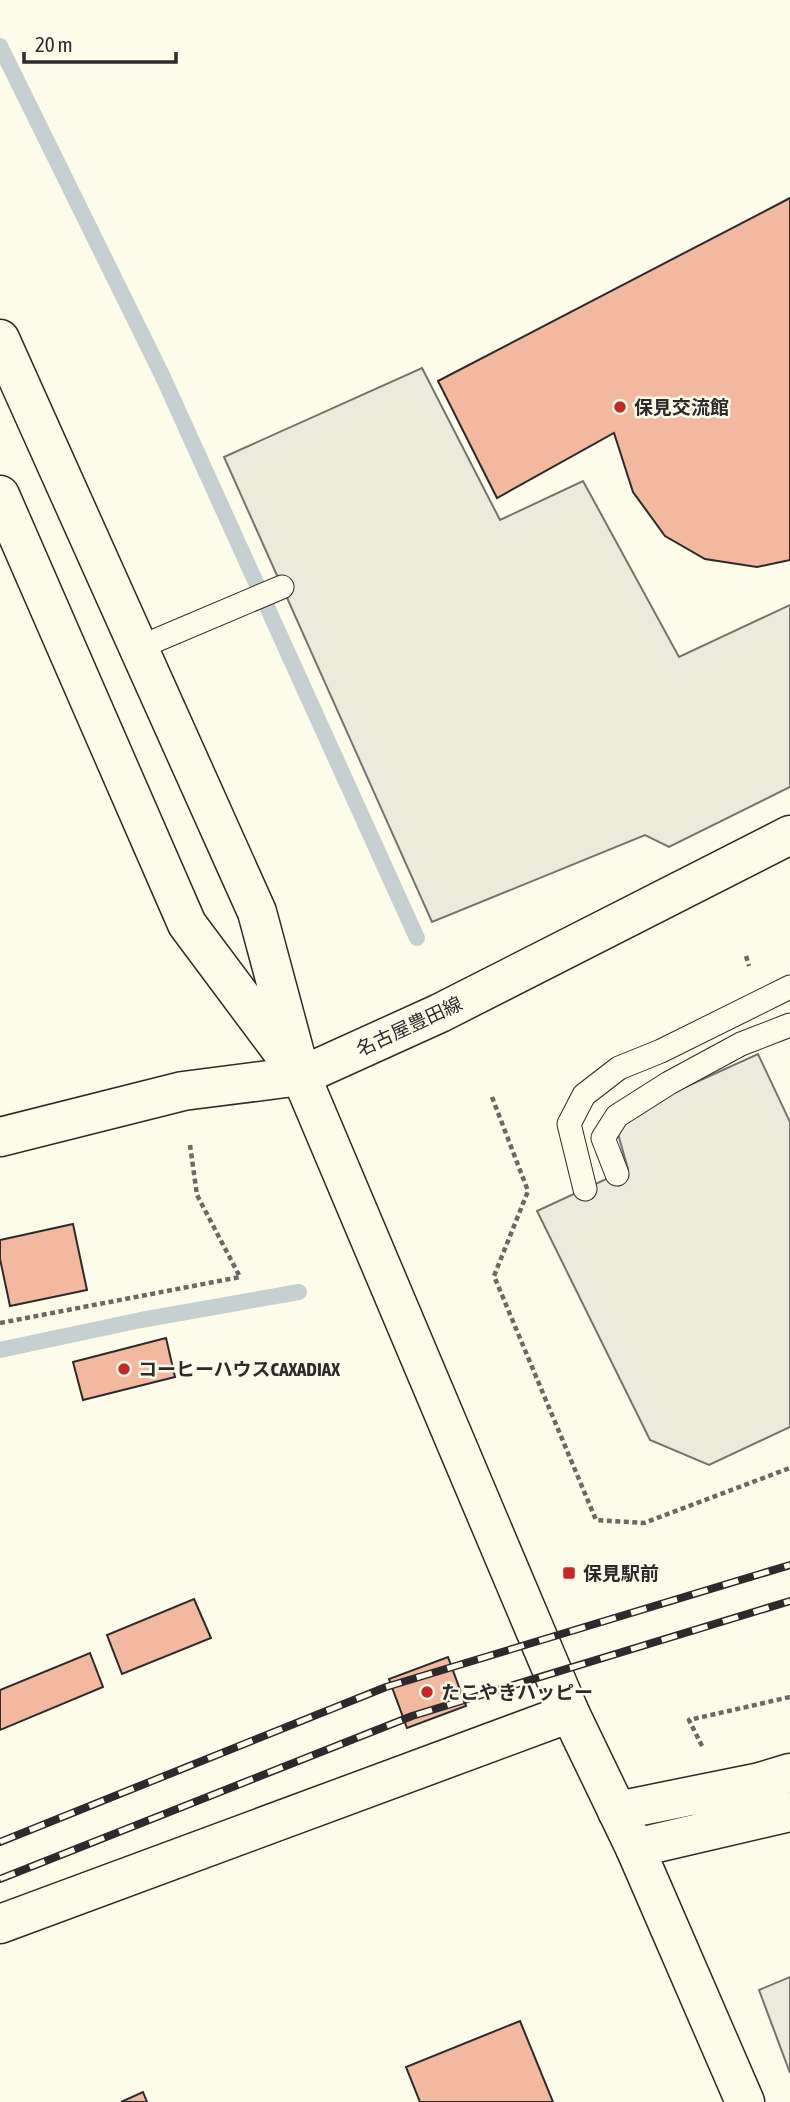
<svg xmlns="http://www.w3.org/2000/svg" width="790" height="2102" viewBox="0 0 790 2102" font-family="'Asap Condensed','Noto Sans JP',sans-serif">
  <rect width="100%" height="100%" fill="#fdfbea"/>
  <!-- parking -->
  <path fill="#eceadb" stroke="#74746e" stroke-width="2" d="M422,368L500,520L583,481L679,657L790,605V787L669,847L645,835L432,922L224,457Z
    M758,1054L790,1122V1427L709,1465L650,1440L537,1211L628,1169L618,1134L628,1113Z
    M790,1977V2073L759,1990Z"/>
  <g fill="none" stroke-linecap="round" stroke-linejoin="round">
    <!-- stream -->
    <path stroke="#c7d0d0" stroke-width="16" d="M0,46L162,375L417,938
      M0,1350L141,1320L299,1292"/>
  </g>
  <!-- building -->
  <path fill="#f2b8a0" stroke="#2b2b2b" stroke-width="2" d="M790,198V560L757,567L705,559L665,536L633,492L614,433L497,498L438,381Z
    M73,1224L87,1290L10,1306L0,1259V1240Z
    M166,1338L175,1377L83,1400L73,1362Z
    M194,1599L211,1638L122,1674L107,1635Z
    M90,1653L103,1687L0,1730V1690Z
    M448,1657L466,1706L407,1728L389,1679Z
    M520,2021L553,2102H420L406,2067Z
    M143,2092L147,2102H121Z"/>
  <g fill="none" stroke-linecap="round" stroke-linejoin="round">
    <defs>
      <path id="service" d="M138,648L282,587
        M617,1174L603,1138L617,1116L669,1083L741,1044L790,1025
        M585,1189L569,1124L584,1095L619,1068L661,1051L790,987"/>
      <path id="minor" d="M617,1811L760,1782L790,1773
        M635,1848L790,1812
        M0,1924L570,1713"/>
      <path id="tertiary" d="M0,339L257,912L301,1076L570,1713L635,1848L745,2102
        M0,495L187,924L287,1058"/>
      <path id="primary" d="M0,1137L183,1091L301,1076L440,1013L790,835"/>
    </defs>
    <!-- service casing -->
    <use href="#service" stroke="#2b2b2b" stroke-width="25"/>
    <!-- minor casing -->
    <use href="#minor" stroke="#2b2b2b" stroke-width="41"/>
    <!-- tertiary casing -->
    <use href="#tertiary" stroke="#2b2b2b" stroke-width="41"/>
    <!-- primary casing -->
    <use href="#primary" stroke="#2b2b2b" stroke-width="41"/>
    <!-- path -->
    <path stroke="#6a6964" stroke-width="4.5" stroke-dasharray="5 3.5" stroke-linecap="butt" d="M746,956L749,966
      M492,1097L528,1191L494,1276L596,1520L644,1523L790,1468
      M0,1323L240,1277L197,1195L190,1145
      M702,1746L689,1720L790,1697"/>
    <!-- service -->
    <use href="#service" stroke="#fdfbea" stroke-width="23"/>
    <!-- minor -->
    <use href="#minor" stroke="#fdfbea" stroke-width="38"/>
    <!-- tertiary -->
    <use href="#tertiary" stroke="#fdfbea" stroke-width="38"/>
    <!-- primary -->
    <use href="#primary" stroke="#fdfbea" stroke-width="38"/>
    <defs>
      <path id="rail" d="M0,1842L386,1687L790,1565
        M0,1879L412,1716L790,1601"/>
    </defs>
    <!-- rail casing -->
    <use href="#rail" stroke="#2b2b2b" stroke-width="8"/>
    <!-- rail -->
    <use href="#rail" stroke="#fdfbea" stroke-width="5" stroke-dasharray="16" stroke-linecap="butt"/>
  </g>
  <!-- markers -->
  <g fill="#c62828" stroke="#fdfbea" stroke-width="2.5">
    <circle cx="620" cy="407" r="7"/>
    <circle cx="124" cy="1369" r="7"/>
    <rect x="562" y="1566" width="14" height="14" rx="3.5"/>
    <circle cx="427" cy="1692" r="7"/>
  </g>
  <g text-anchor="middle" stroke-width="5" stroke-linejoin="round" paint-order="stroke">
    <!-- poi labels -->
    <g font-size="19" font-weight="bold" fill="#2b2b2b" stroke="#fdfbea" text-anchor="start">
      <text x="634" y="414">保見交流館</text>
      <text x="138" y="1376">コーヒーハウスCAXADIAX</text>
      <text x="583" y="1580">保見駅前</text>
      <text x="441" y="1699">たこやきハッピー</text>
    </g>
    <!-- street labels -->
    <g font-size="19" fill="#2b2b2b" stroke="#fdfbea">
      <text transform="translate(409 1026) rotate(-25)" y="7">名古屋豊田線</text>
    </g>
  </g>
  <!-- scale -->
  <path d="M24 52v10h152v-10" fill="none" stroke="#2b2b2b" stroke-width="3.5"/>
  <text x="35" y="52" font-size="21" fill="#2b2b2b" stroke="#fdfbea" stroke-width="5" paint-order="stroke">20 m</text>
</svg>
